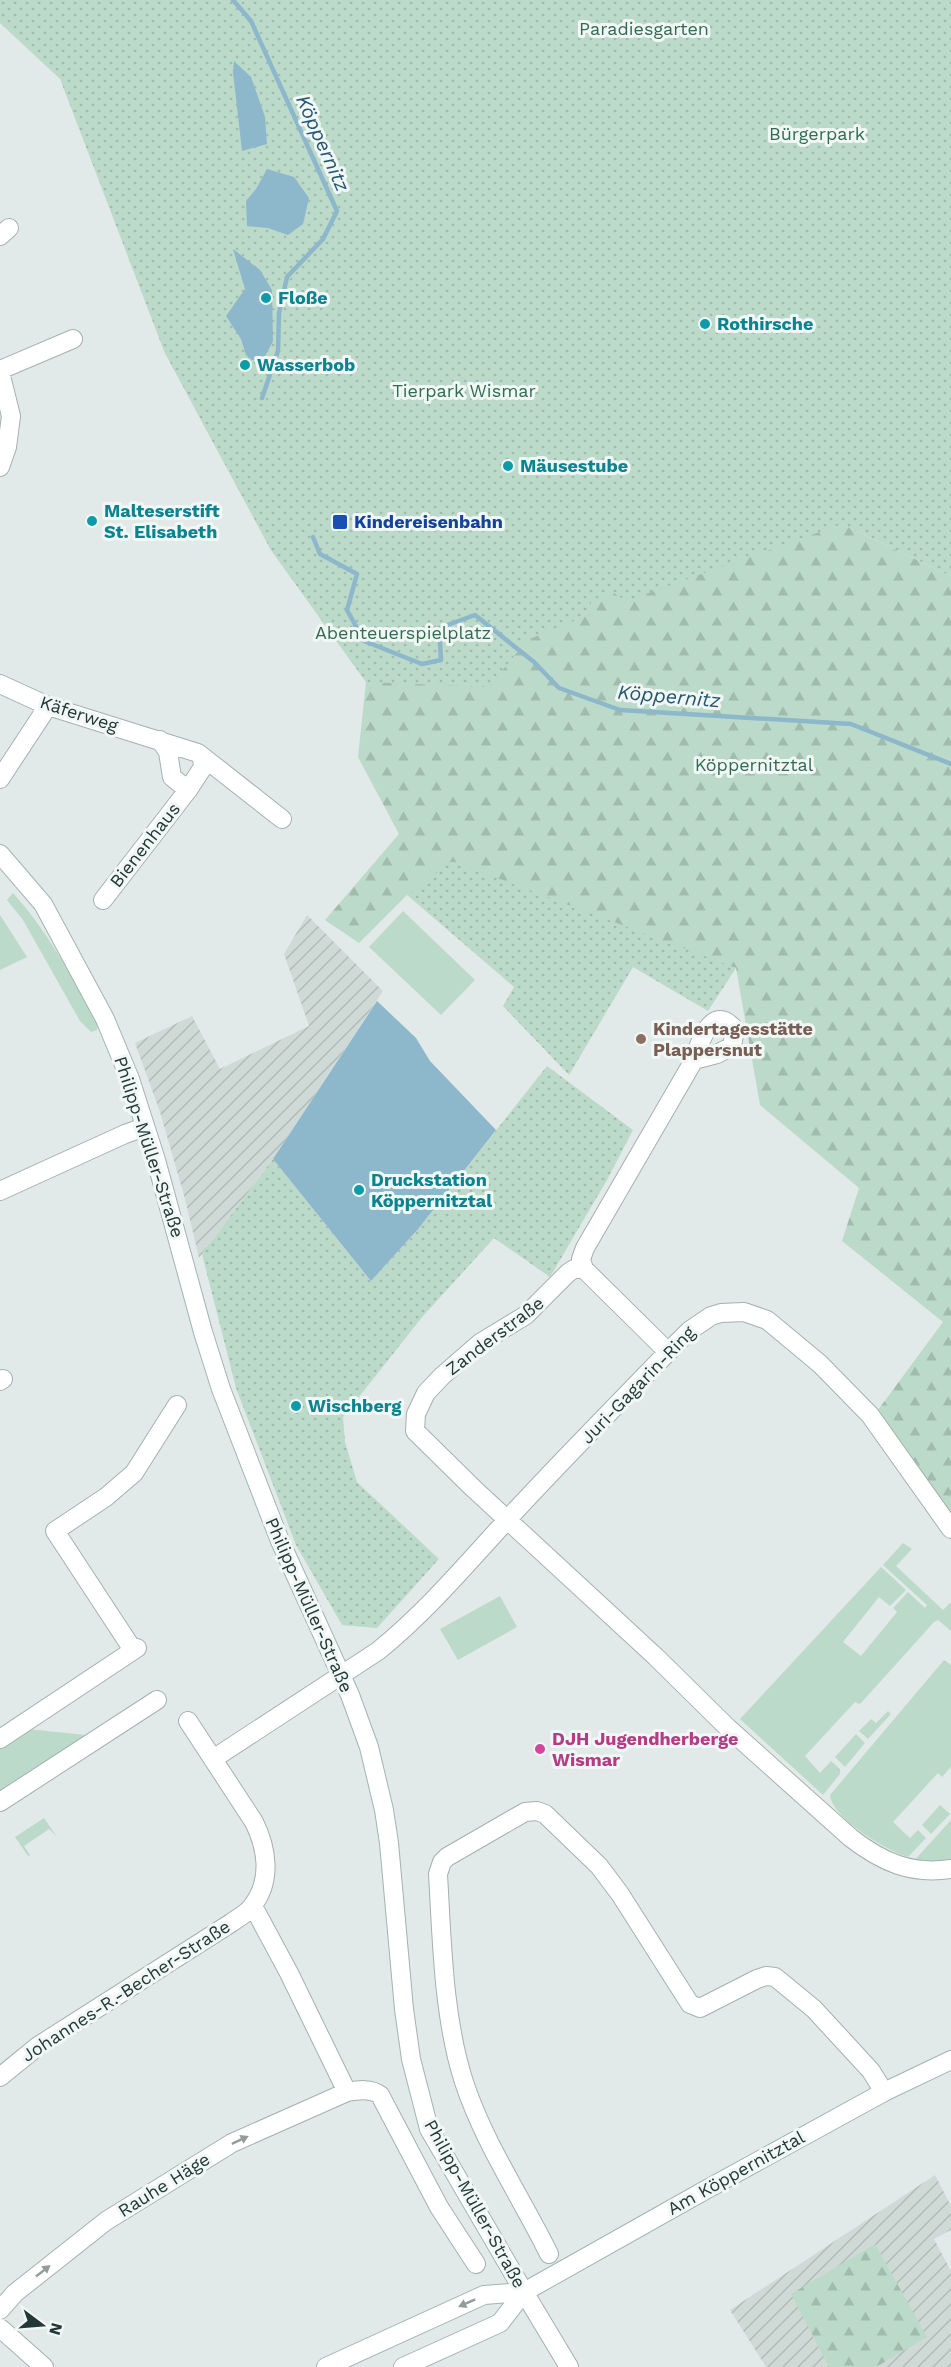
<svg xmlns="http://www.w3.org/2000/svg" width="951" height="2367" viewBox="0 0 951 2367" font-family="'Work Sans',sans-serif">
  <defs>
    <pattern id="industrial-furrows" width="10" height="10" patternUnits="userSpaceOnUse" patternTransform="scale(1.5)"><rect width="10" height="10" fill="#cfdad7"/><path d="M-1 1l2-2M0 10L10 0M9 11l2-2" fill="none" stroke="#b1bcb9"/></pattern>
    <pattern id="forest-firs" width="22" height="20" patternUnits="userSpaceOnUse" patternTransform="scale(1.5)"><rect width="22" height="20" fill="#bcdac9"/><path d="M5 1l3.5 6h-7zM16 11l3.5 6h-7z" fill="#a1bcad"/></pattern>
    <pattern id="park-dots" width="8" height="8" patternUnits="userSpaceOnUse" patternTransform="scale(1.5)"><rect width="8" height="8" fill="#bcdac9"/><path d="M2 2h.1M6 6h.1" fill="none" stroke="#a1bcad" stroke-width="1.8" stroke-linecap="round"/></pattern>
  </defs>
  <rect width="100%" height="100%" fill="#e1eae8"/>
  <!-- industrial -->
  <path fill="url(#industrial-furrows)" d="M307,915L383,991L273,1159L199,1258L185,1199L160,1112L135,1043L192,1016L220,1069L309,1026L284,954Z
    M935,2175L951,2206V2230L934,2239L951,2271V2367H766L730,2310Z"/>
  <!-- green -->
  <path fill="#bcdac9" d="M13,893C48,932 73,978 98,1024L97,1030L91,1032L80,1021L23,920L7,900Z
    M403,911L475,980L441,1015L369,947Z
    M0,915L27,957L0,970Z
    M903,1543L912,1549L896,1566L943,1610L951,1602V1631L938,1620L934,1622L861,1703L859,1704L855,1702L805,1756L820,1773L831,1761L840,1769V1774L823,1795L740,1719L881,1567L906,1590L890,1606L879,1597L843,1642L861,1656L897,1612L893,1608L908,1592L925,1608L927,1605L883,1565Z
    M500,1596L517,1627L458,1660L440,1629Z
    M944,1660L951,1665V1767L942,1777L938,1773L893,1822L910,1838L918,1830L926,1838L908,1857C887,1851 832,1818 830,1795Z
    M888,1711L891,1714L868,1739L859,1731L871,1719L876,1723Z
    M27,1729L96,1736L0,1797V1749Z
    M856,1734L865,1743L845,1767L835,1757Z
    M940,1805L950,1814L931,1834L922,1825Z
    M44,1818L57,1837L49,1829L24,1846L30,1855L28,1856L15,1837Z
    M951,1820V1864L912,1863Z"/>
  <!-- forest -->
  <path fill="url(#forest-firs)" d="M220,314L842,524L951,576V1521L875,1414L943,1322L842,1241L859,1188L760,1105L736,968L407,895L359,943L325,920L399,834L358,757L366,682L271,550L164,351Z
    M875,2244L927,2337L876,2367H829L791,2294Z"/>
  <!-- park -->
  <path fill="url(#park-dots)" d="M0,0H951V576L842,524L626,601L611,591L591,601V614L527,640L489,687L366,682L271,550L164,351L60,79L0,23Z
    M452,861L736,968L708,1011L633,967L569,1075L503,1006L514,987L407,895Z
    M547,1066L633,1130L607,1180L550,1277L494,1238L423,1316L343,1417L345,1442L357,1482L439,1559L377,1628L342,1625L296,1545L236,1388L202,1254L273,1159L371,1281L419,1228Z"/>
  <!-- water -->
  <path fill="#8db7cb" d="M234,61L251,77L265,117L267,144L242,151L233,72Z
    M267,169L294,177L309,198L303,224L288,235L268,228L247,226L246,201L256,189Z
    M233,249L260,270L272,290L273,341L263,360H252L246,355L241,339L226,316L245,289Z
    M377,1001L416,1038L430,1061L496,1130L419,1228L371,1281L273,1159Z"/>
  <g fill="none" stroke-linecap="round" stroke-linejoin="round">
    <!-- stream -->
    <path stroke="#8db7cb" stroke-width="4.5" d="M233,0L251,21L337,211L323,239L287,277L279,313L278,351L262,398
      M313,537L320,554L357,574L347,610L364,641L422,664L441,660L439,628L475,615L534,662L559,688L620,710L851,724L951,764"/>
    <defs>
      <path id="street" d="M0,236L9,228
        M0,370L73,339
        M0,372L11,416L7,447L0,467
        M0,684L48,706L198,753L282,819
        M160,740L168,752L172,777L188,790L203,767L202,757
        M0,779L48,706
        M103,900L188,790
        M0,1191L125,1134L145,1127
        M584,1269H574L568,1273L526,1315L480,1343L442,1376L426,1393L416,1414L415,1431L474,1489L656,1657L728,1728L851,1838C882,1862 911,1875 951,1869
        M668,1352L584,1269L581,1259L585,1248L694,1060C699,1043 713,1001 735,1030L732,1046L717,1054L694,1060
        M0,1381L3,1379
        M133,1650L55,1531L106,1497L134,1473L177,1405
        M0,1739L137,1648
        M213,1759L378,1651C426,1612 465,1566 506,1521C559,1463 614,1408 668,1352L689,1331L711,1316L721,1313L744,1312L767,1320L820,1364L870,1415L951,1529
        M0,1802L157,1700
        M253,1906L289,1973L347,2092
        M0,2077L38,2046L231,1923C238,1918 248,1913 253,1905C272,1880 267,1848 254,1822L188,1721
        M549,2254C521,2197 484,2143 464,2082C443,2017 442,1941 438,1874L442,1862L447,1857L525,1812L537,1811L545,1814L599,1866L620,1894L690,2004L700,2008L757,1979L766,1976L775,1977L814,2009L871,2071L884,2092
        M524,2292L569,2367
        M0,2310L15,2293L106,2221L232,2143L347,2092C358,2090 371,2088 380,2095L439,2207L476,2264
        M0,2328L44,2367"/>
      <path id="secondary" d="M0,854L43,904L105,1019L130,1079L156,1160L203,1332L221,1389L280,1541L350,1695L369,1747L384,1810L389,1843L404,2009L411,2059L429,2129L524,2292
        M326,2367L484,2295L524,2292L709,2188L884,2092L951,2060
        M403,2367L500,2323L524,2292"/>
    </defs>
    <!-- street casing -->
    <use href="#street" stroke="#a4b1af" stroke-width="20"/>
    <!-- secondary casing -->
    <use href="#secondary" stroke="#a1b5b1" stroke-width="20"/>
    <!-- street -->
    <use href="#street" stroke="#fff" stroke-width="18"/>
    <!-- secondary -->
    <use href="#secondary" stroke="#fff" stroke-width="18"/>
  </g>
  <!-- one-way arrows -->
  <defs><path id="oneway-solid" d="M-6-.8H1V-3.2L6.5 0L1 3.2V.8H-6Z" transform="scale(1.5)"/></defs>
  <g fill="#919c9b">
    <use href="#oneway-solid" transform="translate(240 2140) rotate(-25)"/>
    <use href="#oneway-solid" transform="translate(43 2271) rotate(-38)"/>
    <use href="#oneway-solid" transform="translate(467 2303) rotate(156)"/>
  </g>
  <!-- markers -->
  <g fill="#0f9aa8" stroke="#f1f7f5" stroke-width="2">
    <circle cx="266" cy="298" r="6"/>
    <circle cx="705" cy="324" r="6"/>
    <circle cx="245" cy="365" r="6"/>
    <circle cx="508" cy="466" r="6"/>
    <circle cx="92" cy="521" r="6"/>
    <circle cx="359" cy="1190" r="6"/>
    <circle cx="296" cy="1406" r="6"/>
  </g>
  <rect fill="#1a4fb4" stroke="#f1f7f5" stroke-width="2" x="332" y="514" width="16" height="16" rx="3"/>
  <circle fill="#8d6e63" stroke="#f1f7f5" stroke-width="2" cx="641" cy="1039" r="6"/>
  <circle fill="#d1479c" stroke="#f1f7f5" stroke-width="2" cx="540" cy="1749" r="6"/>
  <g text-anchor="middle" stroke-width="6" stroke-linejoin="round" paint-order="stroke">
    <!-- park labels -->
    <g font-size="18" fill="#316c52" stroke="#f1f7f5">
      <text x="644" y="35">Paradiesgarten</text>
      <text x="817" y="140">Bürgerpark</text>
      <text x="464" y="397">Tierpark Wismar</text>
      <text x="403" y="639">Abenteuerspielplatz</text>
      <text x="754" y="771">Köppernitztal</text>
    </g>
    <!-- culture labels -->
    <g font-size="18" font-weight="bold" fill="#0d838f" stroke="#f1f7f5" text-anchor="start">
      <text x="278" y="304">Floße</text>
      <text x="717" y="330">Rothirsche</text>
      <text x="257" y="371">Wasserbob</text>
      <text x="520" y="472">Mäusestube</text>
      <text x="104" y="517">Malteserstift<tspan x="104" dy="21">St. Elisabeth</tspan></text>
      <text x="371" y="1186">Druckstation<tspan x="371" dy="21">Köppernitztal</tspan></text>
      <text x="308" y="1412">Wischberg</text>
    </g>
    <!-- transit labels -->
    <g font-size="18" font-weight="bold" fill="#164399" stroke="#f1f7f5" text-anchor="start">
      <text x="354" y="528">Kindereisenbahn</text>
    </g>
    <!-- street labels -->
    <g font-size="18" fill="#233937" stroke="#f1f7f5">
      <text transform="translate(79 714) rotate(18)" y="6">Käferweg</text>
      <text transform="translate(145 845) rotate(-52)" y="6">Bienenhaus</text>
      <text transform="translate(149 1147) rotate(72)" y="6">Philipp-Müller-Straße</text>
      <text transform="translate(495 1336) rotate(-37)" y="6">Zanderstraße</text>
      <text transform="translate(638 1385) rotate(-46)" y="6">Juri-Gagarin-Ring</text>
      <text transform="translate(309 1605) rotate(66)" y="6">Philipp-Müller-Straße</text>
      <text transform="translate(126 1991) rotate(-33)" y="6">Johannes-R.-Becher-Straße</text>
      <text transform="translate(736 2173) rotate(-29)" y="6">Am Köppernitztal</text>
      <text transform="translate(164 2185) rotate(-32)" y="6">Rauhe Häge</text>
      <text transform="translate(475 2204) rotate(61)" y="6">Philipp-Müller-Straße</text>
    </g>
    <!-- education labels -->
    <g font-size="18" font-weight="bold" fill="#785e54" stroke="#f1f7f5" text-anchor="start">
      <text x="653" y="1035">Kindertagesstätte<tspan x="653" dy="21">Plappersnut</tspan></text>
    </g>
    <!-- hotel labels -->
    <g font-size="18" font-weight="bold" fill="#b23c85" stroke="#f1f7f5" text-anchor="start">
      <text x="552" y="1745">DJH Jugendherberge<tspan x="552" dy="21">Wismar</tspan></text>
    </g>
    <!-- water labels -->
    <g font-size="20" font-style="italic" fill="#235570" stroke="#f1f7f5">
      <text transform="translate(323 143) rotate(66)" y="7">Köppernitz</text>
      <text transform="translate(669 696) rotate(5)" y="7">Köppernitz</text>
    </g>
  </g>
  <!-- north arrow -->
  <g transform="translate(42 2325) rotate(106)" stroke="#f1f7f5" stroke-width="4.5" paint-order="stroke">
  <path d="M0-4.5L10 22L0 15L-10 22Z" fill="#233937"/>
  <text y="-9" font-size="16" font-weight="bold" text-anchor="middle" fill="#233937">N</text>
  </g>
</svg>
